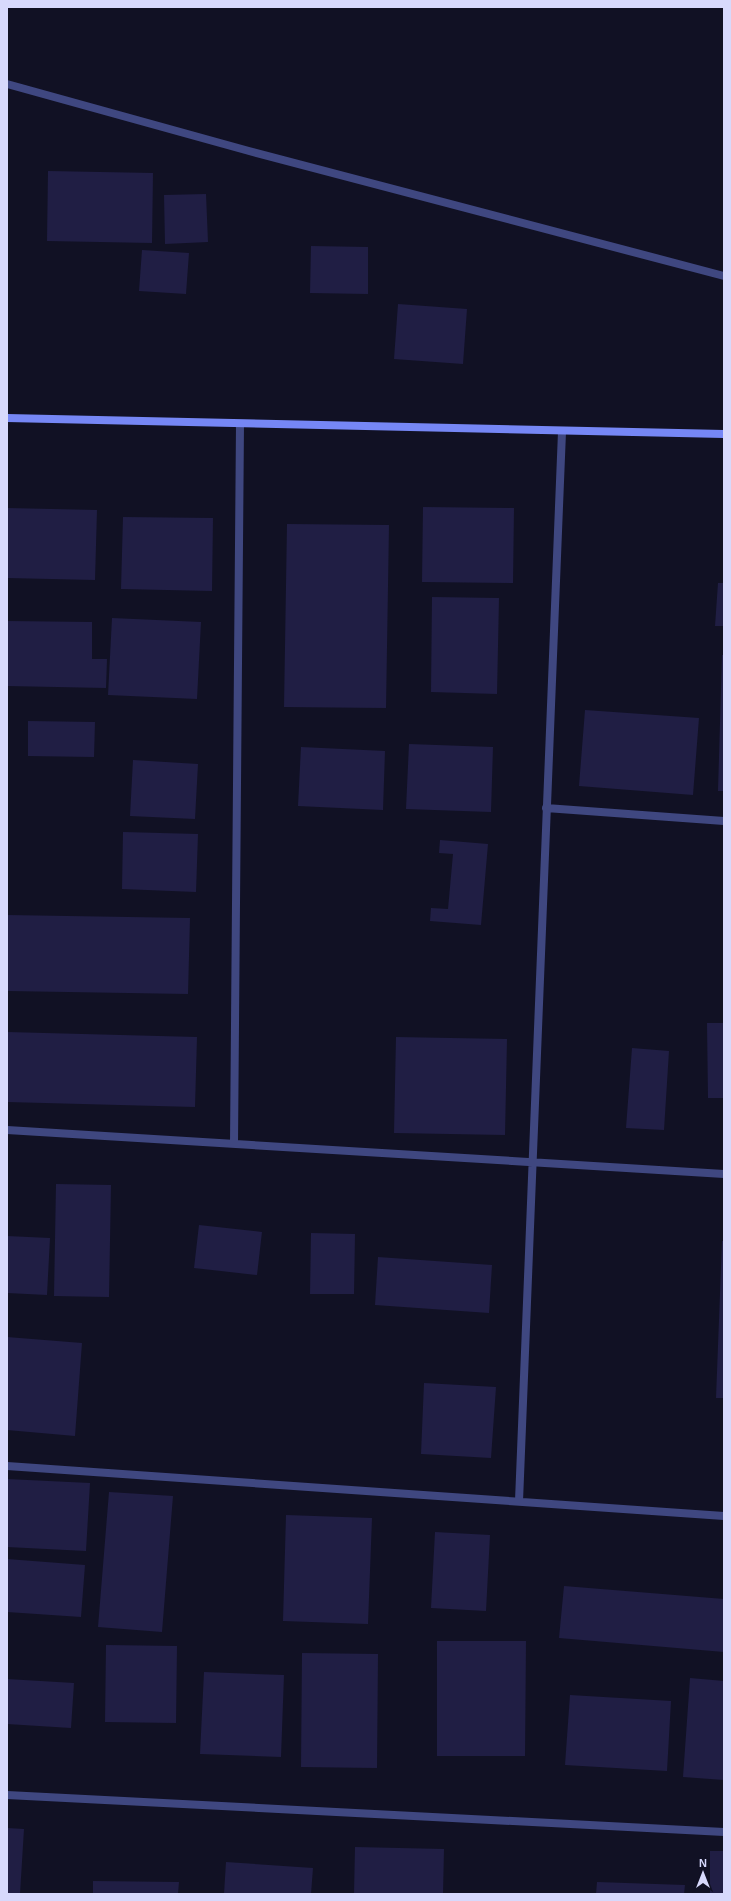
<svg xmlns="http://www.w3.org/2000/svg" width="731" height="1901" viewBox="0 0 731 1901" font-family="Helvetica,sans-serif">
  <rect width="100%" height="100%" fill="#111124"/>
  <!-- building -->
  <path fill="#201e44" d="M48,171L153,173L152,243L47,241Z
    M206,194L208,242L165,244L164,195Z
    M311,246L368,247V294L310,293Z
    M142,250L189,253L186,294L139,291Z
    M398,304L467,309L463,364L394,359Z
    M423,507L514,508L513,583L422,582Z
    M7,508L97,510L95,580L7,578Z
    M123,517L213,518L212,591L121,589Z
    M287,524L389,525L386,708L284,707Z
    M718,583H724V626H715Z
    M432,597L499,598L497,694L431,692Z
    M112,618L201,622L197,699L108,695Z
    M7,621L92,622V659H107L106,688L7,686Z
    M722,655H724V791H718Z
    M585,710L699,718L693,795L579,786Z
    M28,721L95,722L94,757L28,756Z
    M409,744L493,747L491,812L406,809Z
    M301,747L385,751L383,810L298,806Z
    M133,760L198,764L195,819L130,816Z
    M123,832L198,834L196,892L122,889Z
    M440,840L488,844L481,925L430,921L431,908L448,909L453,854L439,853Z
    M7,915L190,918L188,994L7,991Z
    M707,1023H724V1098H708Z
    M7,1032L197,1037L195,1107L7,1102Z
    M396,1037L507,1039L505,1135L394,1133Z
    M632,1048L669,1051L664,1130L626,1128Z
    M56,1184L111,1185L109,1297L54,1296Z
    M199,1225L262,1232L257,1275L194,1268Z
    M311,1233L355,1234L354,1294H310Z
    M7,1236L50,1238L47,1295L7,1293Z
    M722,1241H724V1398H716Z
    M378,1257L492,1265L489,1313L375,1305Z
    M7,1337L82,1343L75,1436L7,1430Z
    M424,1383L496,1387L491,1458L421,1454Z
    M7,1479L90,1483L86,1551L7,1547Z
    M109,1492L173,1496L162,1632L98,1627Z
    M286,1515L372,1518L368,1624L283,1621Z
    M435,1532L490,1535L486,1611L431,1608Z
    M7,1559L85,1565L81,1617L7,1612Z
    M564,1586L724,1599V1652L559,1638Z
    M437,1641H526L525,1756H437Z
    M106,1645L177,1646L176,1723L105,1722Z
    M302,1653L378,1654L377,1768L301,1767Z
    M204,1672L284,1675L281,1757L200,1754Z
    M690,1678L724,1681V1780L683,1777Z
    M7,1679L74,1683L71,1728L7,1724Z
    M570,1695L671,1701L667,1771L565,1765Z
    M7,1828L24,1829L20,1894H7Z
    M355,1847L444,1849L443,1894H354Z
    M710,1851H724V1894H710Z
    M226,1862L313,1868L311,1894H224Z
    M93,1881L179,1882L178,1894H93Z
    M597,1882L685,1885L684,1894H596Z"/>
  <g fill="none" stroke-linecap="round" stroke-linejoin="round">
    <!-- street -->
    <path stroke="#3f4780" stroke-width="8" d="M7,84L249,151L724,276
      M546,808L724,821
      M7,1130L724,1174
      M234,1144L240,424
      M7,1466L724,1516
      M519,1501L562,432
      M7,1795L724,1832"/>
    <!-- secondary -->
    <path stroke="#7687f5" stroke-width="8" d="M7,418L724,434"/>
  </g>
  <!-- border -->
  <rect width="731" height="1901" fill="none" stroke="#d7d9fc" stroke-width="16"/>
  <!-- north arrow -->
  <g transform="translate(703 1873)" stroke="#111124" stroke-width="3" paint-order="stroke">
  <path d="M0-3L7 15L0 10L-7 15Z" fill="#d7d9fc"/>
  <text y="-6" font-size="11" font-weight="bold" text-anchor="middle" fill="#d7d9fc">N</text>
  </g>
</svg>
